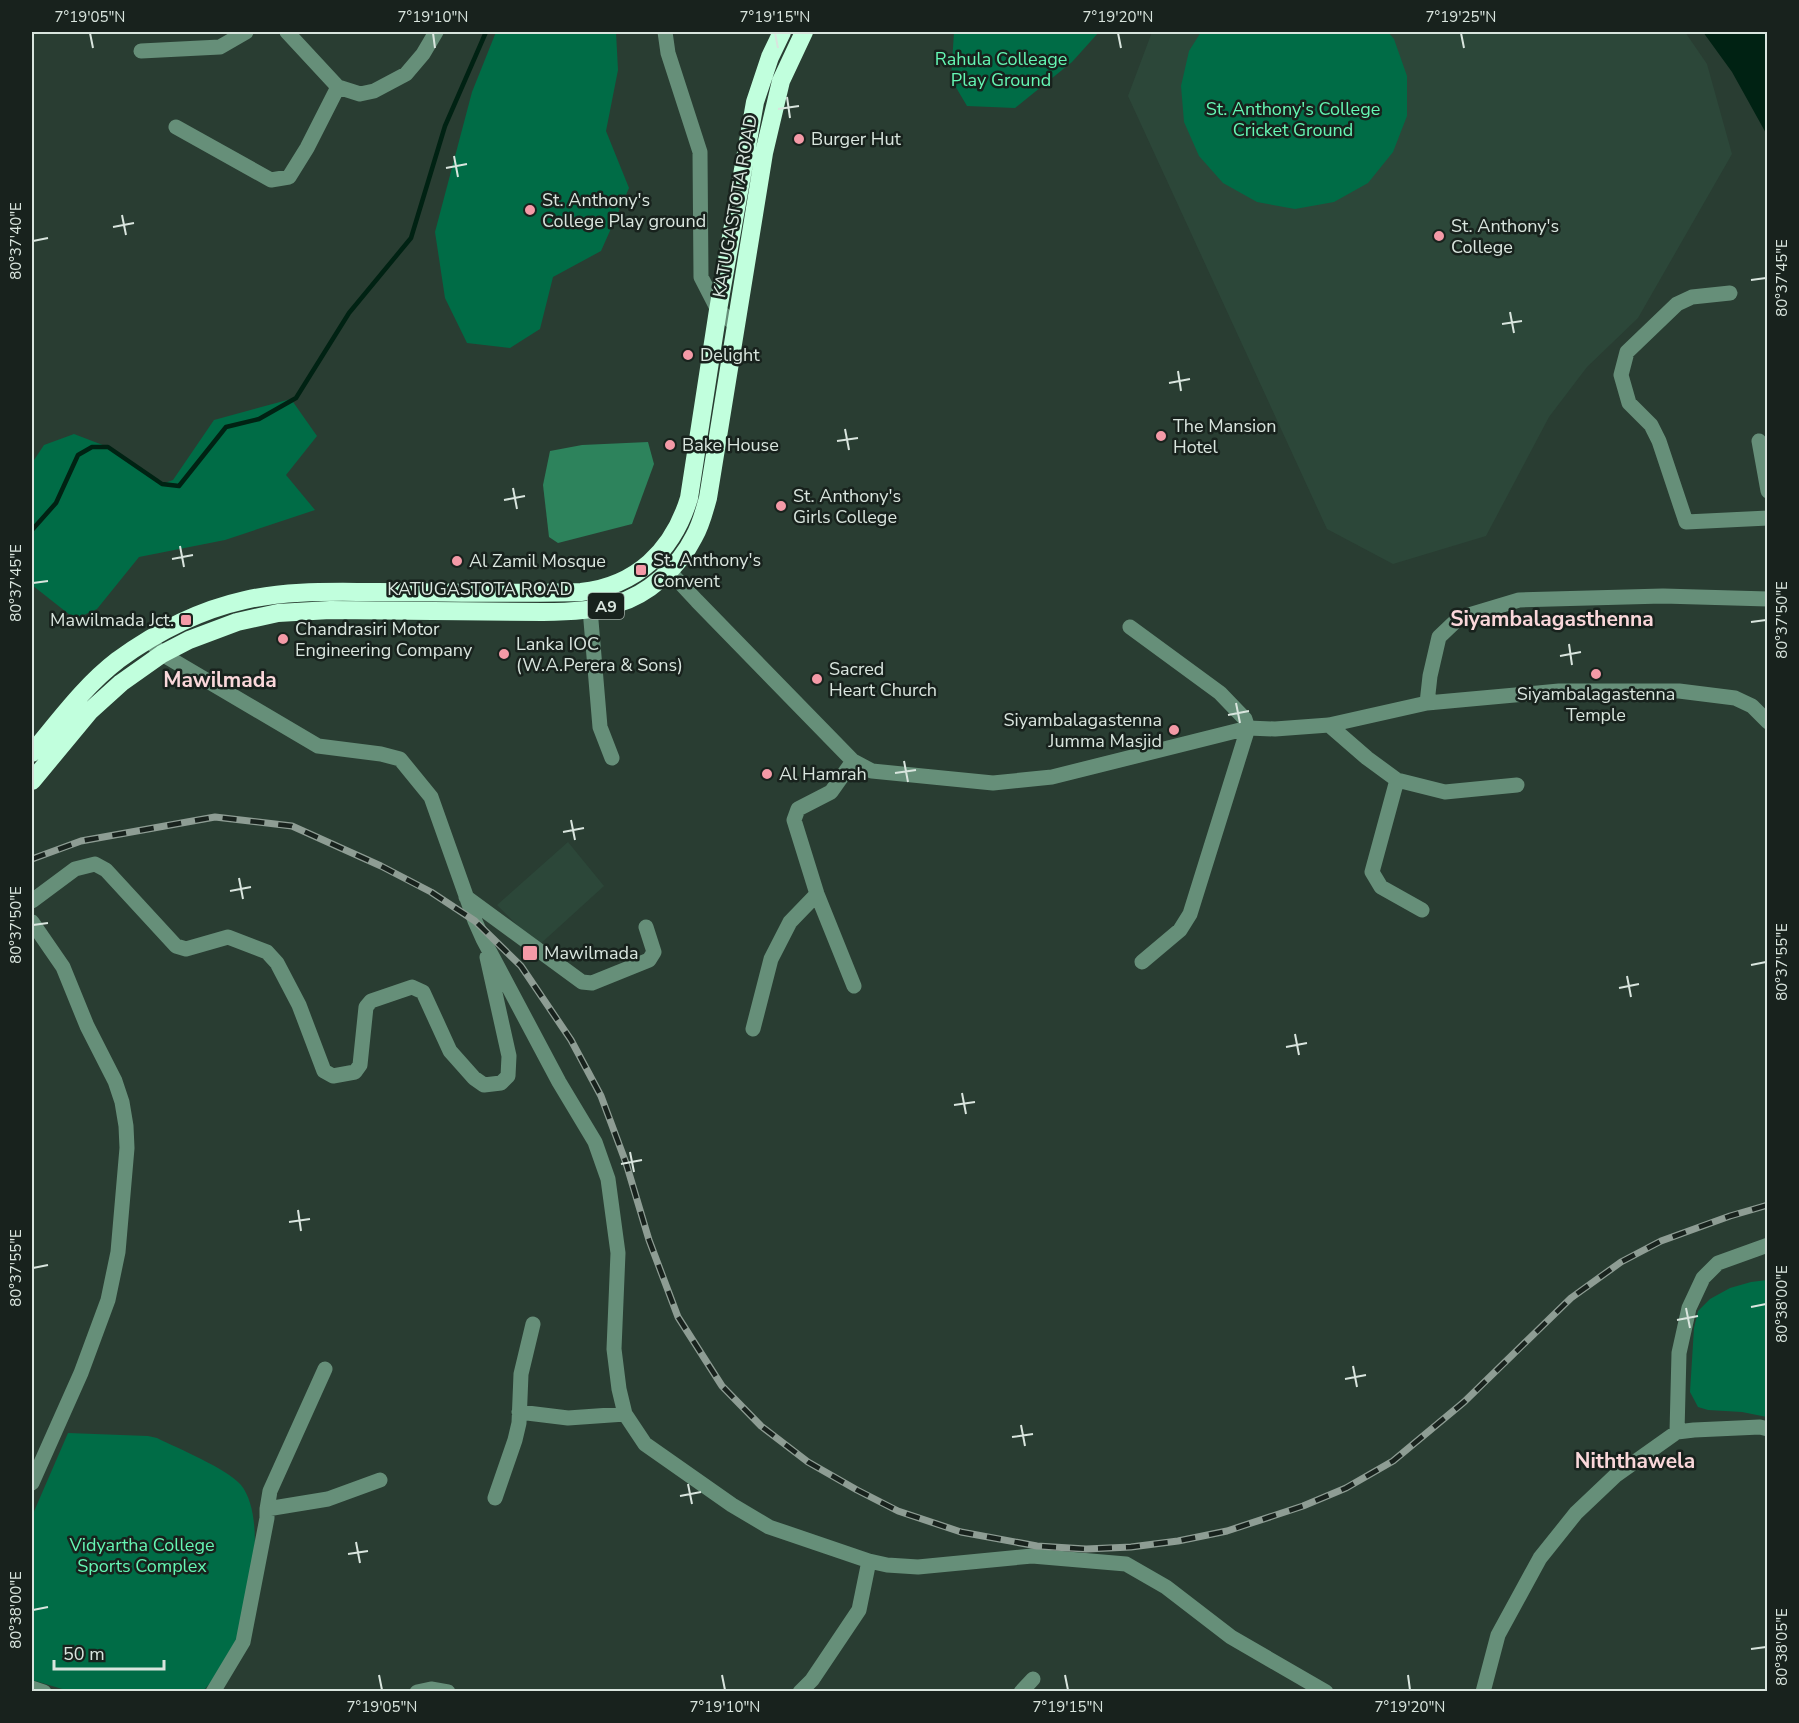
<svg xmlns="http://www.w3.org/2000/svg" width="1799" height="1723" viewBox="0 0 1799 1723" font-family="'Nunito Sans',sans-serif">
  <rect width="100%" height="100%" fill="#293d32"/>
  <!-- built -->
  <path fill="#2c4739" d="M1152,32H1685L1707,64L1732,154L1638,318L1587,367L1549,417L1486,536L1393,564L1327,529L1128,96Z
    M568,842L604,886L538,946L497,905Z"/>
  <!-- green -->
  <path fill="#006c46" d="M496,32H616L618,70L606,131L629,188L601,251L553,277L540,329L510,348L467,343L445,298L435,232L472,92Z
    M954,32H1099L1072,62L1015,108L967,106L951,79Z
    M1201,32H1388L1394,39L1407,76V116L1393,152L1368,183L1334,202L1295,209L1257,202L1223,183L1199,156L1184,122L1181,86L1189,51Z
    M291,399L317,436L286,475L315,510L225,540L139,557L97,609L75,619L32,585V463L44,445L74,434L108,447L162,484L173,480L214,420Z
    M1767,1280V1417L1742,1412L1708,1410L1698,1407L1690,1392L1694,1328L1698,1311L1710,1299L1730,1288L1751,1282Z
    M68,1433L148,1436L157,1438C179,1449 226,1468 241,1485C269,1520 249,1617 230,1655C223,1668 213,1681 203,1691H69L32,1680V1516Z"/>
  <!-- forest -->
  <path fill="#2d835c" d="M648,442L654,464L632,524L558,543L549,537L543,485L550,451L582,445Z"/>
  <!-- water -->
  <path fill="#002213" d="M1703,32H1767V135L1732,72Z"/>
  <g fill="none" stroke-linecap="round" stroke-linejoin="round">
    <!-- stream -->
    <path stroke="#002213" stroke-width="4.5" d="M32,530L56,503L78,455L92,447H108L162,484L179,486L226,427L259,419L296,398L349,313L411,238L445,126L486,32"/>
    <!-- minor -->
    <path stroke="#668f79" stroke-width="15" d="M287,32L338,87L360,94L374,91L406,74L423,54L436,32
      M665,32L668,53L700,152L701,277L718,310L736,325
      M141,51L220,47L246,32
      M176,127L271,180L289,177L307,148L338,87
      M1730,293L1692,297L1677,304L1627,352L1621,375L1629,403L1651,425L1659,441L1686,522L1768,518
      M1759,441L1768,491
      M656,557L697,601L853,761L872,771L993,783L1052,777L1248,728L1275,729L1329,725L1427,703L1559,691H1679L1735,698L1752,706L1768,722
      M590,609L600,727L612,758
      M1130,627L1220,693L1245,719L1248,728L1190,914L1180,930L1142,962
      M149,640L162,654L318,746L381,754L400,759L431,797L475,921L483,939L559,1082L595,1142L608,1179L618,1253L614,1349L619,1389L625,1414L645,1444L732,1505L769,1527L869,1561L887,1565L918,1567L1032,1556L1126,1564L1166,1587L1231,1637L1326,1692
      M1427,703L1430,676L1439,637L1459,618L1519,600L1663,596L1768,599
      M1329,725L1367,758L1397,780L1445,792L1517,785
      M853,761L831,792L798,809L794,820L817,894L854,986
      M1397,780L1372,872L1381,887L1422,910
      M466,897L582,982L592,983L649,960L654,952L646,927
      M32,901L75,869L95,864L106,870L176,946L186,949L228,937L267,952L277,963L299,1005L324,1071L333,1076L355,1072L360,1065L366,1007L371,1001L412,987L423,992L450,1051L474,1078L484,1085L501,1083L508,1076L509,1056L487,957
      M32,922L63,967L87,1026L115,1081L122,1102L126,1126L127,1148L118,1252L108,1300L81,1373L32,1483
      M753,1029L771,959L790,922L817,894
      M519,1412L568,1418L625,1414
      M1677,1432L1679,1353L1689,1308L1703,1278L1718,1263L1768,1245
      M495,1498L515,1440L519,1423L521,1374L533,1324
      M267,1509L270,1491L325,1369
      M32,1688L44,1692
      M213,1692L243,1642L267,1518V1509L328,1499L380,1480
      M417,1692L431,1689L448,1692
      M800,1692L812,1680L859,1610L869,1561
      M1021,1692L1033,1679
      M1483,1692L1498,1635L1540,1558L1576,1513L1615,1476L1677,1432L1694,1430L1760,1427L1768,1429"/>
    <!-- highway -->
    <path stroke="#c1ffdd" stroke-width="18" d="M32,753C59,721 84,686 118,660C155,633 200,610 245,600C288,590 332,592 376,592C444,592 512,594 581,592C636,586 673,551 689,498L718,310L755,102L770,57L782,32
      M32,781L90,711L121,683L162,654L189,640L237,622L278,613L330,610L543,612C566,612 593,611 616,604C648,595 679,567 694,537C701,525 704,512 708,498L764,153L781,81L804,32"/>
    <defs>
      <path id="rail" d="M32,859L81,841L215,817L292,826L381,866L431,892L475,921L521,966L571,1040L601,1096L626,1163L649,1240L678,1317L722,1386L761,1426L808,1462L857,1490L898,1511L961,1532L1037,1546L1086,1549L1131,1547L1178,1541L1227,1531L1303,1506L1346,1488L1393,1461L1464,1402L1571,1298L1621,1262L1661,1241L1730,1216L1768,1205"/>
    </defs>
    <!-- rail casing -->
    <use href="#rail" stroke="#8e9d94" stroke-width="7"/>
    <!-- rail -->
    <use href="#rail" stroke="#18221d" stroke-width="4.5" stroke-dasharray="14" stroke-linecap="butt"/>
  </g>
  <!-- ticks -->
  <path fill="none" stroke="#d9e5de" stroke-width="2" d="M90,33L93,48M433,33L435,48M775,33L778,48M1118,33L1121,48M1461,33L1464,48M787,97L790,118M778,109L799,106M454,156L458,177M446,168L467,164M122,215L126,235M113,227L134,223M33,241L48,238M1751,280L1766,278M1510,312L1514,333M1502,324L1522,321M1178,371L1181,391M1169,383L1190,379M845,429L849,450M837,441L858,438M513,488L517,509M504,500L525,496M180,546L184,567M172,559L193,555M33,583L48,581M1751,622L1766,620M1569,644L1572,665M1560,656L1581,652M1236,703L1240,723M1228,715L1249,711M904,761L908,782M895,773L916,770M571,820L575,840M563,832L584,828M239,878L243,899M230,891L251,887M33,925L48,923M1751,965L1766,962M1627,976L1631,997M1619,988L1639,984M1295,1034L1299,1055M1286,1047L1307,1043M962,1093L966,1114M954,1105L975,1102M630,1152L634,1172M621,1164L642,1160M298,1210L301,1231M289,1222L310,1219M33,1268L48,1265M1751,1307L1766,1304M1686,1308L1690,1328M1677,1320L1698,1316M1353,1366L1357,1387M1345,1379L1366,1375M1021,1425L1025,1446M1012,1437L1033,1434M688,1484L692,1504M680,1496L701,1492M356,1542L360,1563M348,1554L368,1551M33,1610L48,1607M1751,1649L1766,1647M379,1675L382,1690M722,1675L725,1690M1065,1675L1068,1690M1408,1675L1410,1690"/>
  <!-- markers -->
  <g fill="#f49aa7" stroke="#18221d" stroke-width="2">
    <circle cx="799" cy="139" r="6"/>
    <circle cx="530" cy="210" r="6"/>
    <circle cx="1439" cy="236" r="6"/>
    <circle cx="688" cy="355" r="6"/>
    <circle cx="1161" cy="436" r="6"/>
    <circle cx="670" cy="445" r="6"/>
    <circle cx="781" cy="506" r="6"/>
    <circle cx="457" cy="561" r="6"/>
    <rect x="635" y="564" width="12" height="12" rx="3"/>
    <rect x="180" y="614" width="12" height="12" rx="3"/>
    <circle cx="283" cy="639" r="6"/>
    <circle cx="504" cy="654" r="6"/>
    <circle cx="1596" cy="674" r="6"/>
    <circle cx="817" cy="679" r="6"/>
    <circle cx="1174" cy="730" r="6"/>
    <circle cx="767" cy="774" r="6"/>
    <rect x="522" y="945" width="16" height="16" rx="3"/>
  </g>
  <g text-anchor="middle" stroke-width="5" stroke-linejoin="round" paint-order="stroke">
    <!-- shield labels -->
    <rect fill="#18221d" stroke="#9faaa4" stroke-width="1.5" x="588" y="593" width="36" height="26" rx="4.5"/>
    <g font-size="16" font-weight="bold" fill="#d9e5de">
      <text x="606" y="612">A9</text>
    </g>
    <!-- park labels -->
    <g font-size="18" fill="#65f7b4" stroke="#18221d">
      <text x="1001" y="65">Rahula Colleage<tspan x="1001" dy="21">Play Ground</tspan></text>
      <text x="1293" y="115">St. Anthony's College<tspan x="1293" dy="21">Cricket Ground</tspan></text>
      <text x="142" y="1551">Vidyartha College<tspan x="142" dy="21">Sports Complex</tspan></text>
    </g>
    <!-- poi labels -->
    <g font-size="18" fill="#d9e5de" stroke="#18221d" text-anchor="start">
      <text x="811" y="145">Burger Hut</text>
      <text x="542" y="206">St. Anthony's<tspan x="542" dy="21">College Play ground</tspan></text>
      <text x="1451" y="232">St. Anthony's<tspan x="1451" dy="21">College</tspan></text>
      <text x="700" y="361">Delight</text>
      <text x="1173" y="432">The Mansion<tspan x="1173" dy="21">Hotel</tspan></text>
      <text x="682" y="451">Bake House</text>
      <text x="793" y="502">St. Anthony's<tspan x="793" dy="21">Girls College</tspan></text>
      <text x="653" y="566">St. Anthony's<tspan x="653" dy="21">Convent</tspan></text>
      <text x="469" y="567">Al Zamil Mosque</text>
      <text x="174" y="626" text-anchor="end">Mawilmada Jct.</text>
      <text x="295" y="635">Chandrasiri Motor<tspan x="295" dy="21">Engineering Company</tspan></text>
      <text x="516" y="650">Lanka IOC<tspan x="516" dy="21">(W.A.Perera &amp; Sons)</tspan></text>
      <text x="829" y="675">Sacred<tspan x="829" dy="21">Heart Church</tspan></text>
      <text x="1596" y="700" text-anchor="middle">Siyambalagastenna<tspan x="1596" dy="21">Temple</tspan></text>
      <text x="1162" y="726" text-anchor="end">Siyambalagastenna<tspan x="1162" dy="21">Jumma Masjid</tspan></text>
      <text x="779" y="780">Al Hamrah</text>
      <text x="544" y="959">Mawilmada</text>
    </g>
    <!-- street labels -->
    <g font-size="18" fill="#d9e5de" stroke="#18221d">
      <text transform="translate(735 206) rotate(-80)" y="6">KATUGASTOTA ROAD</text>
      <text x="480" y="595">KATUGASTOTA ROAD</text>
    </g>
    <!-- quarter labels -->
    <g font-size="21" font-weight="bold" fill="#fad7da" stroke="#18221d">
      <text x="1552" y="626">Siyambalagasthenna</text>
      <text x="220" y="687">Mawilmada</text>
      <text x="1635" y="1468">Niththawela</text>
    </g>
  </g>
  <!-- border -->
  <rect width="1799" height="1723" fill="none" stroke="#18221d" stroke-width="66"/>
  <!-- scale -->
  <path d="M54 1660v9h110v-9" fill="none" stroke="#d9e5de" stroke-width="3"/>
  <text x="63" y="1660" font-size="18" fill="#d9e5de" stroke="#18221d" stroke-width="4.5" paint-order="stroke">50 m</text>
  <rect x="33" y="33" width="1733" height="1657" fill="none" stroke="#d9e5de" stroke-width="2"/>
  <g font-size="15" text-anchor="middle" fill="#d9e5de">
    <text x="90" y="22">7°19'05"N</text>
    <text x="433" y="22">7°19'10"N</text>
    <text x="775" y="22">7°19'15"N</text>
    <text x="1118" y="22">7°19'20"N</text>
    <text x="1461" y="22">7°19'25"N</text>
    <text transform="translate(16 241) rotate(-90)" y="5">80°37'40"E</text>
    <text transform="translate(1782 278) rotate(-90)" y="5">80°37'45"E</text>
    <text transform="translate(16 583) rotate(-90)" y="5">80°37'45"E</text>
    <text transform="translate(1782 620) rotate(-90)" y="5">80°37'50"E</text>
    <text transform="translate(16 925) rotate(-90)" y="5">80°37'50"E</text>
    <text transform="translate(1782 962) rotate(-90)" y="5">80°37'55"E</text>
    <text transform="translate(16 1268) rotate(-90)" y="5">80°37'55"E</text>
    <text transform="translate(1782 1304) rotate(-90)" y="5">80°38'00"E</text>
    <text transform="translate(16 1610) rotate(-90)" y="5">80°38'00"E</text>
    <text transform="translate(1782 1647) rotate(-90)" y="5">80°38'05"E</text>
    <text x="382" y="1712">7°19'05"N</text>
    <text x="725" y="1712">7°19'10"N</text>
    <text x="1068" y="1712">7°19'15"N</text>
    <text x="1410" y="1712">7°19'20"N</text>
  </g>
</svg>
